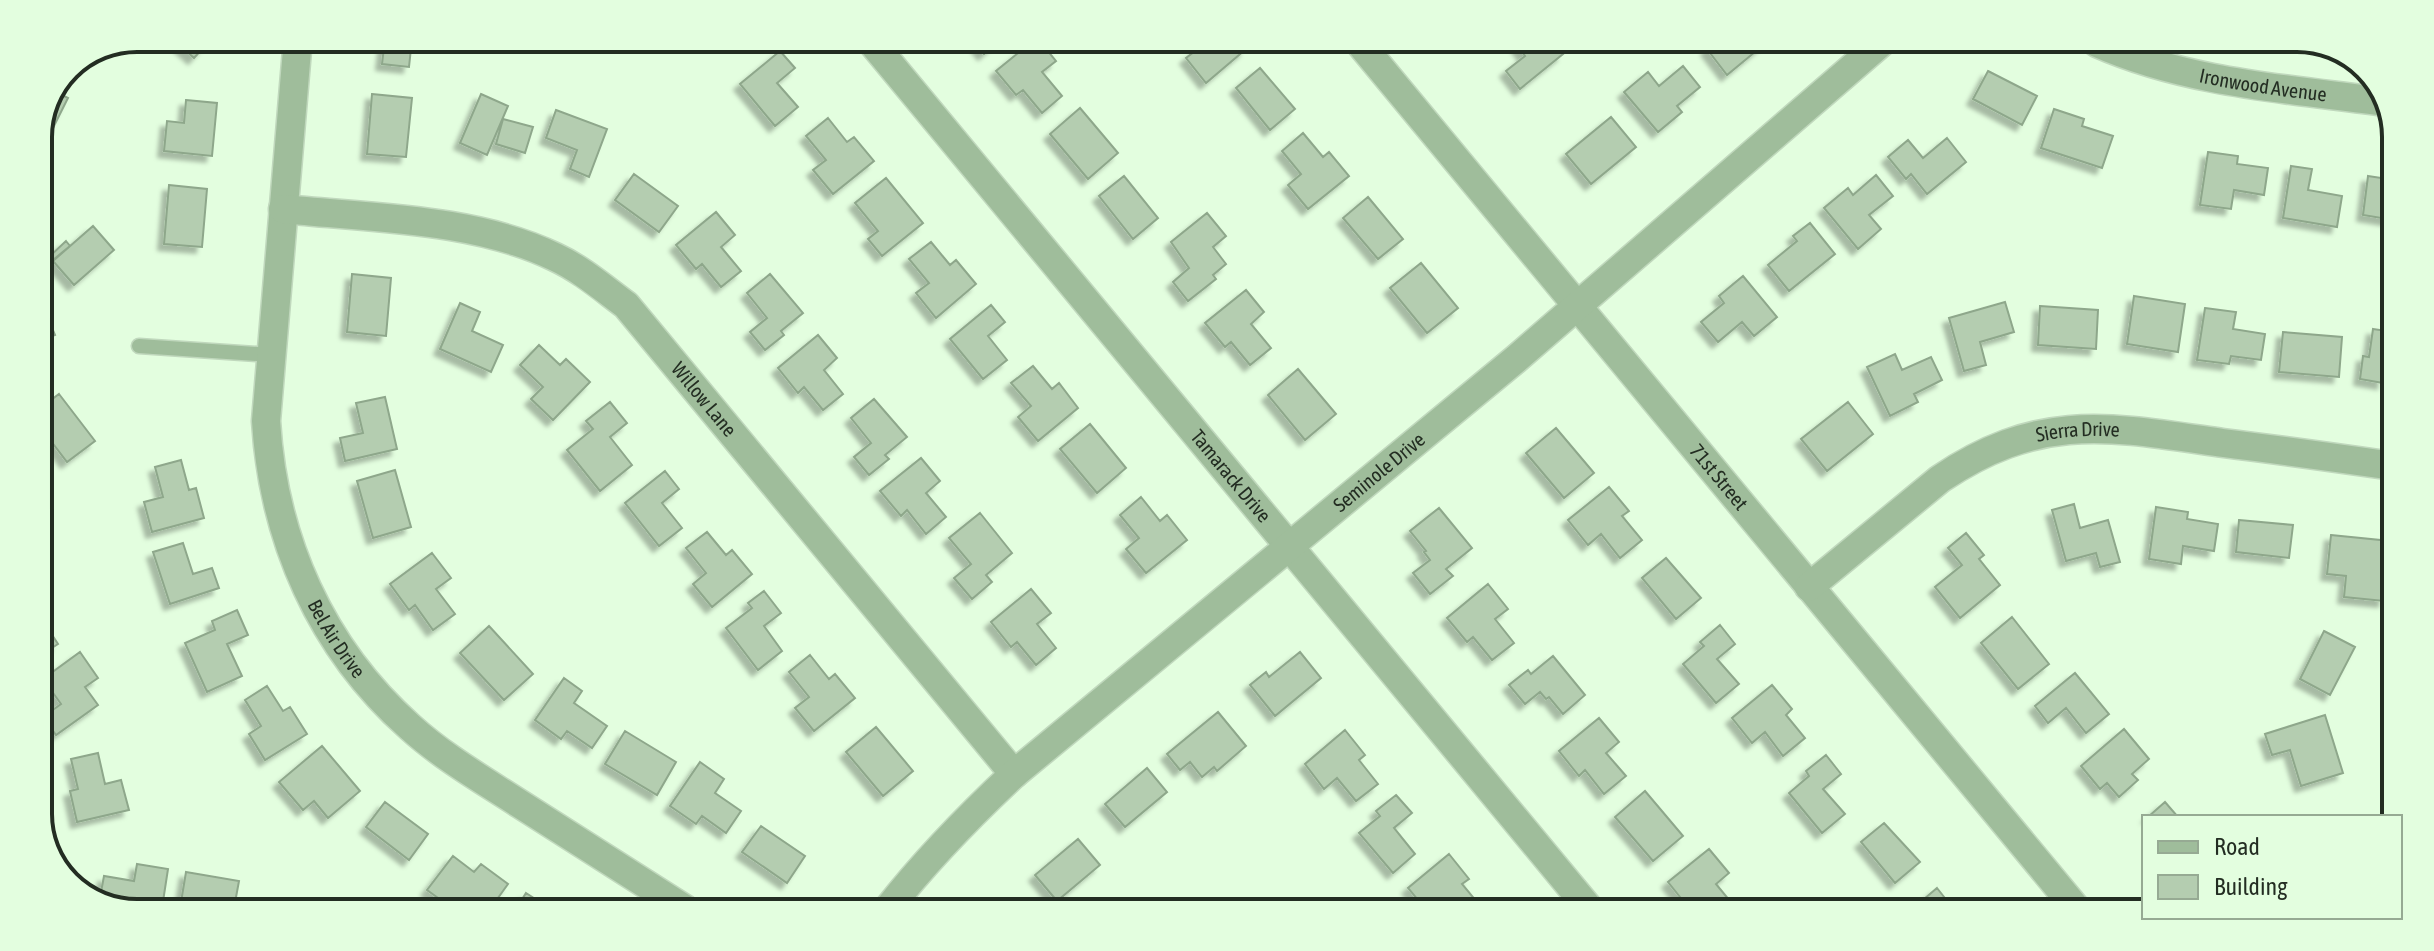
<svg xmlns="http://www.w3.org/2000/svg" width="2434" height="951" viewBox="0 0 2434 951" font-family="'Asap Condensed',sans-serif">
  <defs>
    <filter id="shadow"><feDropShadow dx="-6" dy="6" stdDeviation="2" flood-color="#0004"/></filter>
  </defs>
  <rect width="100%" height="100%" fill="#e3fedf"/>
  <!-- building -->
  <path fill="#b4cdb0" stroke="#8ea78b" stroke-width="2" filter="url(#shadow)" d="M172,38H212L194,58Z
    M385,39H412L409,67L382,64Z
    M973,40H1000L984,54Z
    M1034,40H1039L1056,61L1042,72L1062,96L1042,113L1023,90L1016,95L996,71Z
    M1193,41H1240L1246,49L1206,83L1186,58L1199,48Z
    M1514,41H1553L1563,54L1520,89L1506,71L1525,56Z
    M1716,42H1767L1727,75L1707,49Z
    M780,51L795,68L777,83L798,107L775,126L740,84Z
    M1683,66L1700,87L1677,106L1682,112L1658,132L1624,92L1648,72L1659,86Z
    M1260,68L1295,109L1270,130L1236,88Z
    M1988,71L2037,96L2022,125L1973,99Z
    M56,92L68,98L42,150L38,148V131Z
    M372,94L412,98L406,157L367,154Z
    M481,94L508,106L487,155L460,143Z
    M186,100L217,103L212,156L164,151L167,121L184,123Z
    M1080,108L1118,153L1088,179L1050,134Z
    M2054,109L2084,119L2082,126L2113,136L2102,168L2041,148Z
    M556,110L607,129L589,177L570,169L577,150L546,138Z
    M1611,117L1636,147L1591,184L1566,154Z
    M828,118L847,142L854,137L874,161L833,194L813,170L826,160L806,136Z
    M503,119L533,127L525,153L496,144Z
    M1303,133L1323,157L1329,152L1349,176L1308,209L1288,185L1301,174L1282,151Z
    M1947,138L1966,162L1927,194L1911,174L1906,179L1888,157L1908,140L1923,158Z
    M2208,152L2238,156L2237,164L2268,168L2264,195L2234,190L2231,209L2200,205Z
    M2291,166L2312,169L2308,190L2342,196L2337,227L2283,218Z
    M634,174L678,206L659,232L615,200Z
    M1876,175L1893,196L1869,215L1881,229L1858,249L1824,208L1848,188L1853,195Z
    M1124,176L1158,218L1133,239L1099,196Z
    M2368,176L2395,180V232L2393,231L2394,220L2363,215Z
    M886,178L923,223L882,256L868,239L878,231L855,203Z
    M169,185L207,189L202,247L164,244Z
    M1368,197L1403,239L1378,259L1343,218Z
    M716,212L735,235L721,247L741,271L721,287L702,264L696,269L676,245Z
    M1207,213L1226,236L1213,247L1226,264L1213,275L1216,279L1188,301L1173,282L1189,268L1171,242Z
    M1810,223L1835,254L1789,291L1768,265L1797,241L1793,236Z
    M93,226L114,250L74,285L53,261Z
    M66,241L70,246L53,260L50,256Z
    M931,242L950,265L956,260L976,284L936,318L916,293L929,283L909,259Z
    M1421,263L1458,308L1427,333L1390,288Z
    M352,274L391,278L386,336L347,332Z
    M770,274L803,313L781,331L784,335L765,350L750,332L767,318L747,293Z
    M1743,276L1777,317L1754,336L1742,322L1718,342L1701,322L1724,303L1719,296Z
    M1246,290L1264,312L1251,324L1271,348L1250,365L1231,342L1225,347L1205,323Z
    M2134,296L2185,304L2178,352L2127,344Z
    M2005,302L2014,332L1980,342L1986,365L1964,371L1949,318Z
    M460,303L480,312L472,331L503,345L491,372L440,349Z
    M991,305L1005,322L988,336L1007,360L983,379L950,339Z
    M2040,306L2098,310L2096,349L2038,345Z
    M2205,308L2236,312L2233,329L2265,334L2261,360L2231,356L2229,364L2197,360Z
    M44,309L55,335L38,342V312Z
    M2373,329L2394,332V364L2385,362L2383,383L2360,379L2363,356L2369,357Z
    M2283,332L2342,337L2339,377L2279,372Z
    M818,335L837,358L824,370L843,394L823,410L804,387L798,393L778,368Z
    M539,345L560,365L566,359L590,382L553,420L531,399L543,387L520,365Z
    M1895,354L1902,370L1931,357L1942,380L1914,394L1918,402L1890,416L1867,367Z
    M1033,366L1052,389L1059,383L1078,408L1038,441L1018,417L1031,406L1011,383Z
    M1298,369L1336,414L1305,440L1268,395Z
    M59,394L95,441L67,462L38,424V410Z
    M385,397L397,449L345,461L340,438L363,433L356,403Z
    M874,399L907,437L885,455L889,459L869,475L854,457L871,443L851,418Z
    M610,402L627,423L610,437L632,465L600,491L567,450L593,429L586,421Z
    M1848,402L1873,434L1827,471L1801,439Z
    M1090,424L1126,468L1097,493L1060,449Z
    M1556,428L1594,473L1564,498L1526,453Z
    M921,458L940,481L926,493L946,517L926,534L907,510L901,516L880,491Z
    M181,460L189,490L196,488L204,518L152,532L144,502L163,497L155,467Z
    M395,470L411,527L373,538L357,481Z
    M665,471L679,489L662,503L682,528L659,546L625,503Z
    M1609,487L1629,511L1622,516L1642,540L1620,558L1601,534L1588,545L1568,520Z
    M1141,497L1160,521L1167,515L1187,540L1146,573L1126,549L1139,538L1120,515Z
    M2074,504L2080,528L2108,520L2120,562L2100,567L2096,553L2066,561L2052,510Z
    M2156,507L2188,512L2187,519L2218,524L2214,551L2183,546L2181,564L2149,559Z
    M1439,508L1472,548L1446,569L1453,576L1430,594L1413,573L1430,560L1424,552L1426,551L1410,531Z
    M980,513L1012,553L986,575L992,582L972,599L954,578L971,564L949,538Z
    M2239,520L2293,525L2289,558L2236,552Z
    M707,532L726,555L732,550L752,574L712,607L693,584L706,573L686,548Z
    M1966,533L1984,555L1979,559L2000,585L1960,618L1935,587L1962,565L1948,548Z
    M2331,535L2390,541L2384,601L2344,597L2346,576L2327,574Z
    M183,543L193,574L212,568L219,588L170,604L153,552Z
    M432,553L451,578L436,589L455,614L433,630L415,605L409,610L390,584Z
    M1666,558L1701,598L1676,619L1642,578Z
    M1488,584L1508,609L1495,619L1514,643L1492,660L1473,637L1467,642L1447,618Z
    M1031,589L1051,613L1037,624L1056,648L1036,665L1017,642L1011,647L991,622Z
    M764,591L781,613L764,626L782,651L758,670L726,628L752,608L748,603Z
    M237,610L248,635L227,644L242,676L207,692L185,643L215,630L212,621Z
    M2012,617L2049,664L2018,689L1981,643Z
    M41,618L58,644L38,657V620Z
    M1720,625L1735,644L1717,659L1739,684L1716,703L1683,664L1704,646L1700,642Z
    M489,626L533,674L504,700L460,653Z
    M2324,631L2355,647L2330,695L2300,679Z
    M80,652L98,678L85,687L98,705L56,735L43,717L61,704L43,679Z
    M1300,652L1321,678L1275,716L1250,685L1266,672L1269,677Z
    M810,655L829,679L835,674L855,698L814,731L795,708L809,697L789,672Z
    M1553,656L1585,695L1563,714L1549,697L1546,699L1540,692L1525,704L1509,685L1528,670L1531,674Z
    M2075,673L2109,714L2086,733L2066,708L2048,723L2035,706Z
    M564,678L582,691L574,703L607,726L592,748L567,731L561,739L535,720Z
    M1772,685L1792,709L1786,715L1805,738L1783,756L1765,732L1752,743L1732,718Z
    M267,686L283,711L290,707L307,734L265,760L249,734L261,726L245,700Z
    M1218,712L1246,746L1217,771L1214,767L1202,777L1190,762L1180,770L1167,754Z
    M2325,715L2343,773L2301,786L2290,750L2272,755L2265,734Z
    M1599,718L1619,742L1606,753L1626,776L1604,794L1585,770L1579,776L1559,751Z
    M876,727L913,771L883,796L846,752Z
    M2124,729L2149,759L2132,774L2138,780L2119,797L2107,783L2100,789L2081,766Z
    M1345,730L1365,755L1359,760L1378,784L1356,801L1337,778L1324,789L1305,764Z
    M625,731L676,762L657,795L605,764Z
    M322,746L360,791L328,818L314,801L303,810L279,782Z
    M98,753L105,784L121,780L129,810L77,822L70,791L78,789L71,759Z
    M1826,755L1841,774L1823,789L1845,814L1822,833L1789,793L1809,776L1806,771Z
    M700,762L724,779L715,793L741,811L726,833L702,816L696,824L670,806Z
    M1147,768L1167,792L1125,827L1105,804Z
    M1645,791L1683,836L1653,861L1615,817Z
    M1396,795L1412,813L1394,828L1415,854L1393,873L1359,833L1380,816L1376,811Z
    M385,802L428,834L409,860L366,827Z
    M2165,802L2178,817H2148Z
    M1884,823L1920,862L1895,883L1861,842Z
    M761,826L805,856L787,883L742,852Z
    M1078,839L1100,865L1057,901L1035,875Z
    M1709,849L1729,873L1716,884L1735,907L1729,912H1702L1694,901L1688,907L1668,882Z
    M1449,854L1469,879L1462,884L1482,908L1478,911H1449L1441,902L1427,911L1408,888Z
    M453,856L474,872L481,864L508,884L490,909L452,908L427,890Z
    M137,864L168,869L162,908H128L99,903L104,876L134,881Z
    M186,872L239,881L234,908H212L181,902Z
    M1937,888L1952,907L1946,912H1917L1921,909L1917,905Z
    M526,893L551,909H516Z"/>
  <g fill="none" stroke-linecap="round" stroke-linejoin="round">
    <defs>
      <path id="service" d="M139,346L271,355"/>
      <g id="minor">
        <path id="s1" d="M298,38L266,421C273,539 321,648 410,727C443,757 483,780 520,804C575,839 630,874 685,909"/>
        <path id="s2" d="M870,40L1591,911"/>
        <path id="s3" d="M1358,41L2079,912"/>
        <path id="s4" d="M2097,43C2187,83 2289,89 2385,102"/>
        <path id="s5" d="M283,209C370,218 475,218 555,257C581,269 603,288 626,305L1014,774"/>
        <path id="s6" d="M1809,587L1940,479C2041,411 2111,427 2223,443C2280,450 2337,458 2393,466"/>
        <path id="s7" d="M887,910C926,860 968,817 1014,774L1516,359L1882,42"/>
      </g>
    </defs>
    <!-- service casing -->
    <use href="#service" stroke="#c0d8bd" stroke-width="17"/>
    <!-- minor casing -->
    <use href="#minor" stroke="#c0d8bd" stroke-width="31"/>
    <!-- service -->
    <use href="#service" stroke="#9fbd9b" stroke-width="14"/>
    <!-- minor -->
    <use href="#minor" stroke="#9fbd9b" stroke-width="28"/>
  </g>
  <g text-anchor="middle" stroke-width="6" stroke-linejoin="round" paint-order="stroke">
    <!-- street labels -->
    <g font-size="20" fill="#232d22" stroke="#e3fedf">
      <text dy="7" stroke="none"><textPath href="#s4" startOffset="172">Ironwood Avenue</textPath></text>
      <text dy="7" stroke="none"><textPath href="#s5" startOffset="486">Willow Lane</textPath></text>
      <text dy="7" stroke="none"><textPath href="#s6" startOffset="318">Sierra Drive</textPath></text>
      <text dy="7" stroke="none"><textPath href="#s7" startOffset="660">Seminole Drive</textPath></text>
      <text dy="7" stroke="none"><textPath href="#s2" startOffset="566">Tamarack Drive</textPath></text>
      <text dy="7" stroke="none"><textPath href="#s3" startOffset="566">71st Street</textPath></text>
      <text dy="7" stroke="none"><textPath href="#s1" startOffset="616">Bel Air Drive</textPath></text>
    </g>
  </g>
  <!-- crop -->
  <path d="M0 0H2434V951H0ZM137 52H2297A85 85 0 0 1 2382 137V814A85 85 0 0 1 2297 899H137A85 85 0 0 1 52 814V137A85 85 0 0 1 137 52Z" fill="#e3fedf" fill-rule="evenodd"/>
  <path fill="none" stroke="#232d22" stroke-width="4" d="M137 52H2297A85 85 0 0 1 2382 137V814A85 85 0 0 1 2297 899H137A85 85 0 0 1 52 814V137A85 85 0 0 1 137 52Z"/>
  <!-- legend -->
  <rect x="2142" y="815" width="260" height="104" fill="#e3fedf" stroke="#96aa93" stroke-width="2"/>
  <rect x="2158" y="841" width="40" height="12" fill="#9fbd9b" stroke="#96aa93" stroke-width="2"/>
  <text x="2214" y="855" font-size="24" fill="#232d22">Road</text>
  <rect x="2158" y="875" width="40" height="24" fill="#b4cdb0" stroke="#96aa93" stroke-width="2"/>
  <text x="2214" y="895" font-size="24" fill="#232d22">Building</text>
</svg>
